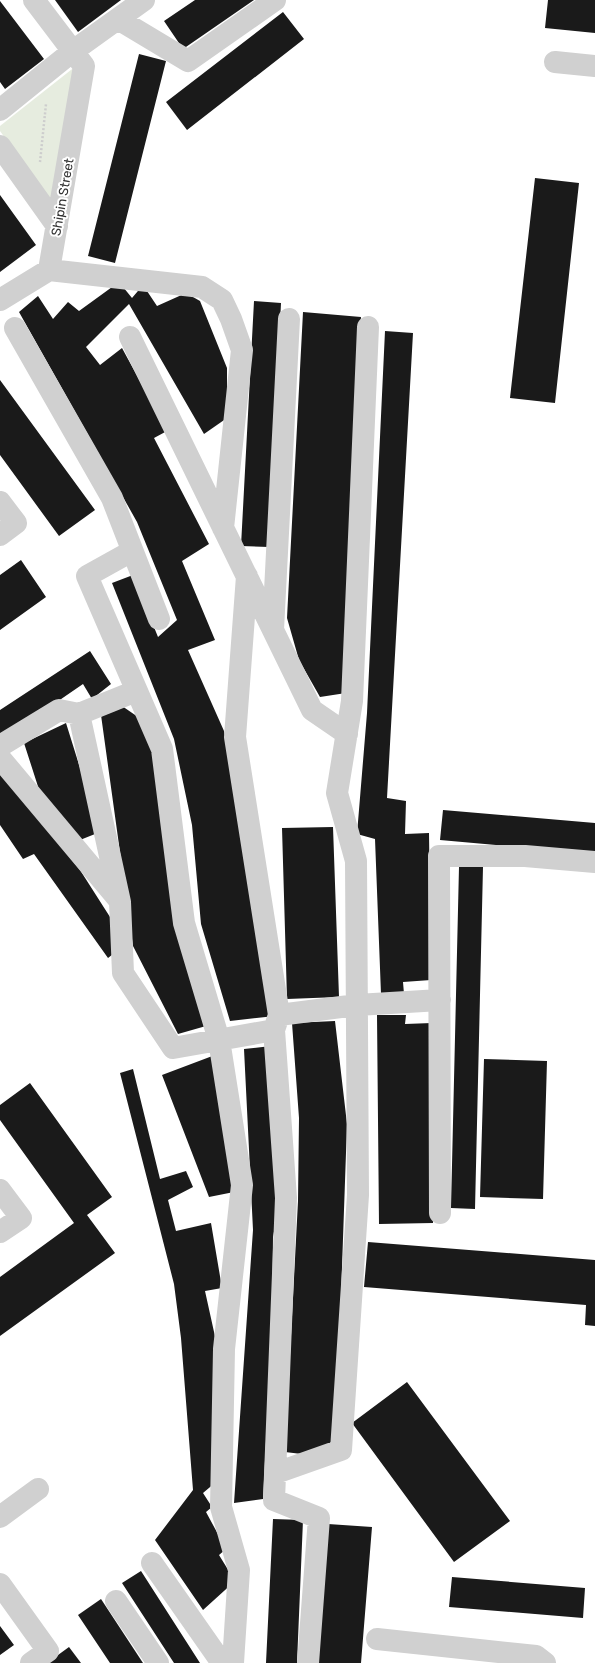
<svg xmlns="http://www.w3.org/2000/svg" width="595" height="1663" viewBox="0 0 595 1663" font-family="Rubik,sans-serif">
  <rect width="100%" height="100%" fill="#fff"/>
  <!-- green -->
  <path fill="#e6ecdf" d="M76,66L51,202L0,131V126Z"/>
  <!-- building -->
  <path fill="#1a1a1a" d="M55,0H121L78,32Z
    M195,0H254L183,49L164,21Z
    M548,0H595V33L545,28Z
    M0,1L44,59L5,89L0,82Z
    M283,12L304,39L187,130L166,102Z
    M139,54L166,61L115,263L88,256Z
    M535,178L579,183L555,403L510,398Z
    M0,195L36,245L0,272Z
    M119,282L132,298L143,285L157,306L186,293L200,301L227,368V418L204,434L129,304L86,347L100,365L122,348L167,431L154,438L209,544L182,561L215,640L188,650L224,731L275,1016L230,1021L201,924L192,825L174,739L112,583L133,575L158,637L177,620L137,522L19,312L38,296L53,319L68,302L79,311Z
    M254,301L281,303L269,547L241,546Z
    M303,312L361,317L346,693L320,697L299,660L287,618Z
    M385,331L413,333L387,798L406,801L405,834L429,833L431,980L403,982L404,994H381L375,839L357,834L367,713Z
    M0,380L95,510L59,536L0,455Z
    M21,560L46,597L0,630V575Z
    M90,651L111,684L92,699L83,684L0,741V710Z
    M122,706L138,717L151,738L206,1026L178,1034L133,946L101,715Z
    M66,723L100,832L80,840L43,802L24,743Z
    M0,771L80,870L110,917L117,951L108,958L34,854L23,859L0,825Z
    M443,810L595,823V854L440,840Z
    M333,827L339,997L287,999L282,828Z
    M459,867H483L475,1209L451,1208Z
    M377,1015H406L405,1024L432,1023L433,1223L379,1224Z
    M335,1021L347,1124L336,1439L310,1455L285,1452L298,1201L299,1118L292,1023Z
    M271,1046L279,1204L273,1237L272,1326L263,1499L234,1503L253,1230L244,1049Z
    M215,1055L234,1192L209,1197L162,1075Z
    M484,1059L547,1061L543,1199L480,1197Z
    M133,1069L160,1179L186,1171L193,1187L168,1200L176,1231L211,1223L222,1288L205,1291L216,1341V1482L203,1493L212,1507L206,1512L226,1549L219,1555L235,1581L203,1610L155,1540L193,1490L181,1338L174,1284L120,1073Z
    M30,1083L112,1197L87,1215L115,1253L0,1336V1277L74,1223L0,1120V1105Z
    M368,1242L595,1260V1326L585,1325L586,1305L364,1287Z
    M407,1382L510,1521L454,1562L352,1423Z
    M273,1519L303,1520L297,1663H266Z
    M328,1524L372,1527L361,1663H317Z
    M141,1571L200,1663H174L122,1583Z
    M452,1577L585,1588L583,1618L449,1607Z
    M101,1599L143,1663H110L78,1615Z
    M0,1626L14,1645L0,1655Z
    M69,1647L81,1663H47Z"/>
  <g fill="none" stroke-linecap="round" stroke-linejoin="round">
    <!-- path -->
    <path stroke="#cdcdcd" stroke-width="2.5" stroke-dasharray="2 2" stroke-linecap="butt" d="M40,162L46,104"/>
    <!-- minor -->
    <path stroke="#d0d0d0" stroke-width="22" d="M118,19L188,61L275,0
      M555,62L595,66
      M0,110L73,51L144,0
      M0,146L57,226
      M49,270L202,287L222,300L231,319L242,350L223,528
      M0,300L49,270L84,66L34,0
      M15,328L112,498L159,619
      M130,337L312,710L347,734
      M0,502L16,523L0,535
      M132,551L87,576L162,749L184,923L219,1040L242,1185L224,1349L221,1507L239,1570L233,1663
      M247,576L235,737L279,1015L274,1030L286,1198L274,1500L319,1518L308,1663
      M273,630L289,319
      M79,714L120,902L123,973L173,1048L274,1030
      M0,746L59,710L79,714L136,691
      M0,758L119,900
      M279,1015L357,1005L440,1000
      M0,1190L21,1218L0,1232
      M440,1213L439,856H525L595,862
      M276,1473L341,1450L358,1195L356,861L337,793L352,701L368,327
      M0,1517L38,1489
      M152,1563L222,1663
      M0,1584L48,1651L31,1663
      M116,1601L158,1663
      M377,1639L536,1656L545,1663"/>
  </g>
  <g text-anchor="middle" stroke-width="4" stroke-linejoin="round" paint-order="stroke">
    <!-- street labels -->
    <g font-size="13" fill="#333" stroke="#fff">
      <text transform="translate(62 197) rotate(-80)" y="5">Shipin Street</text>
    </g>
  </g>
</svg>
